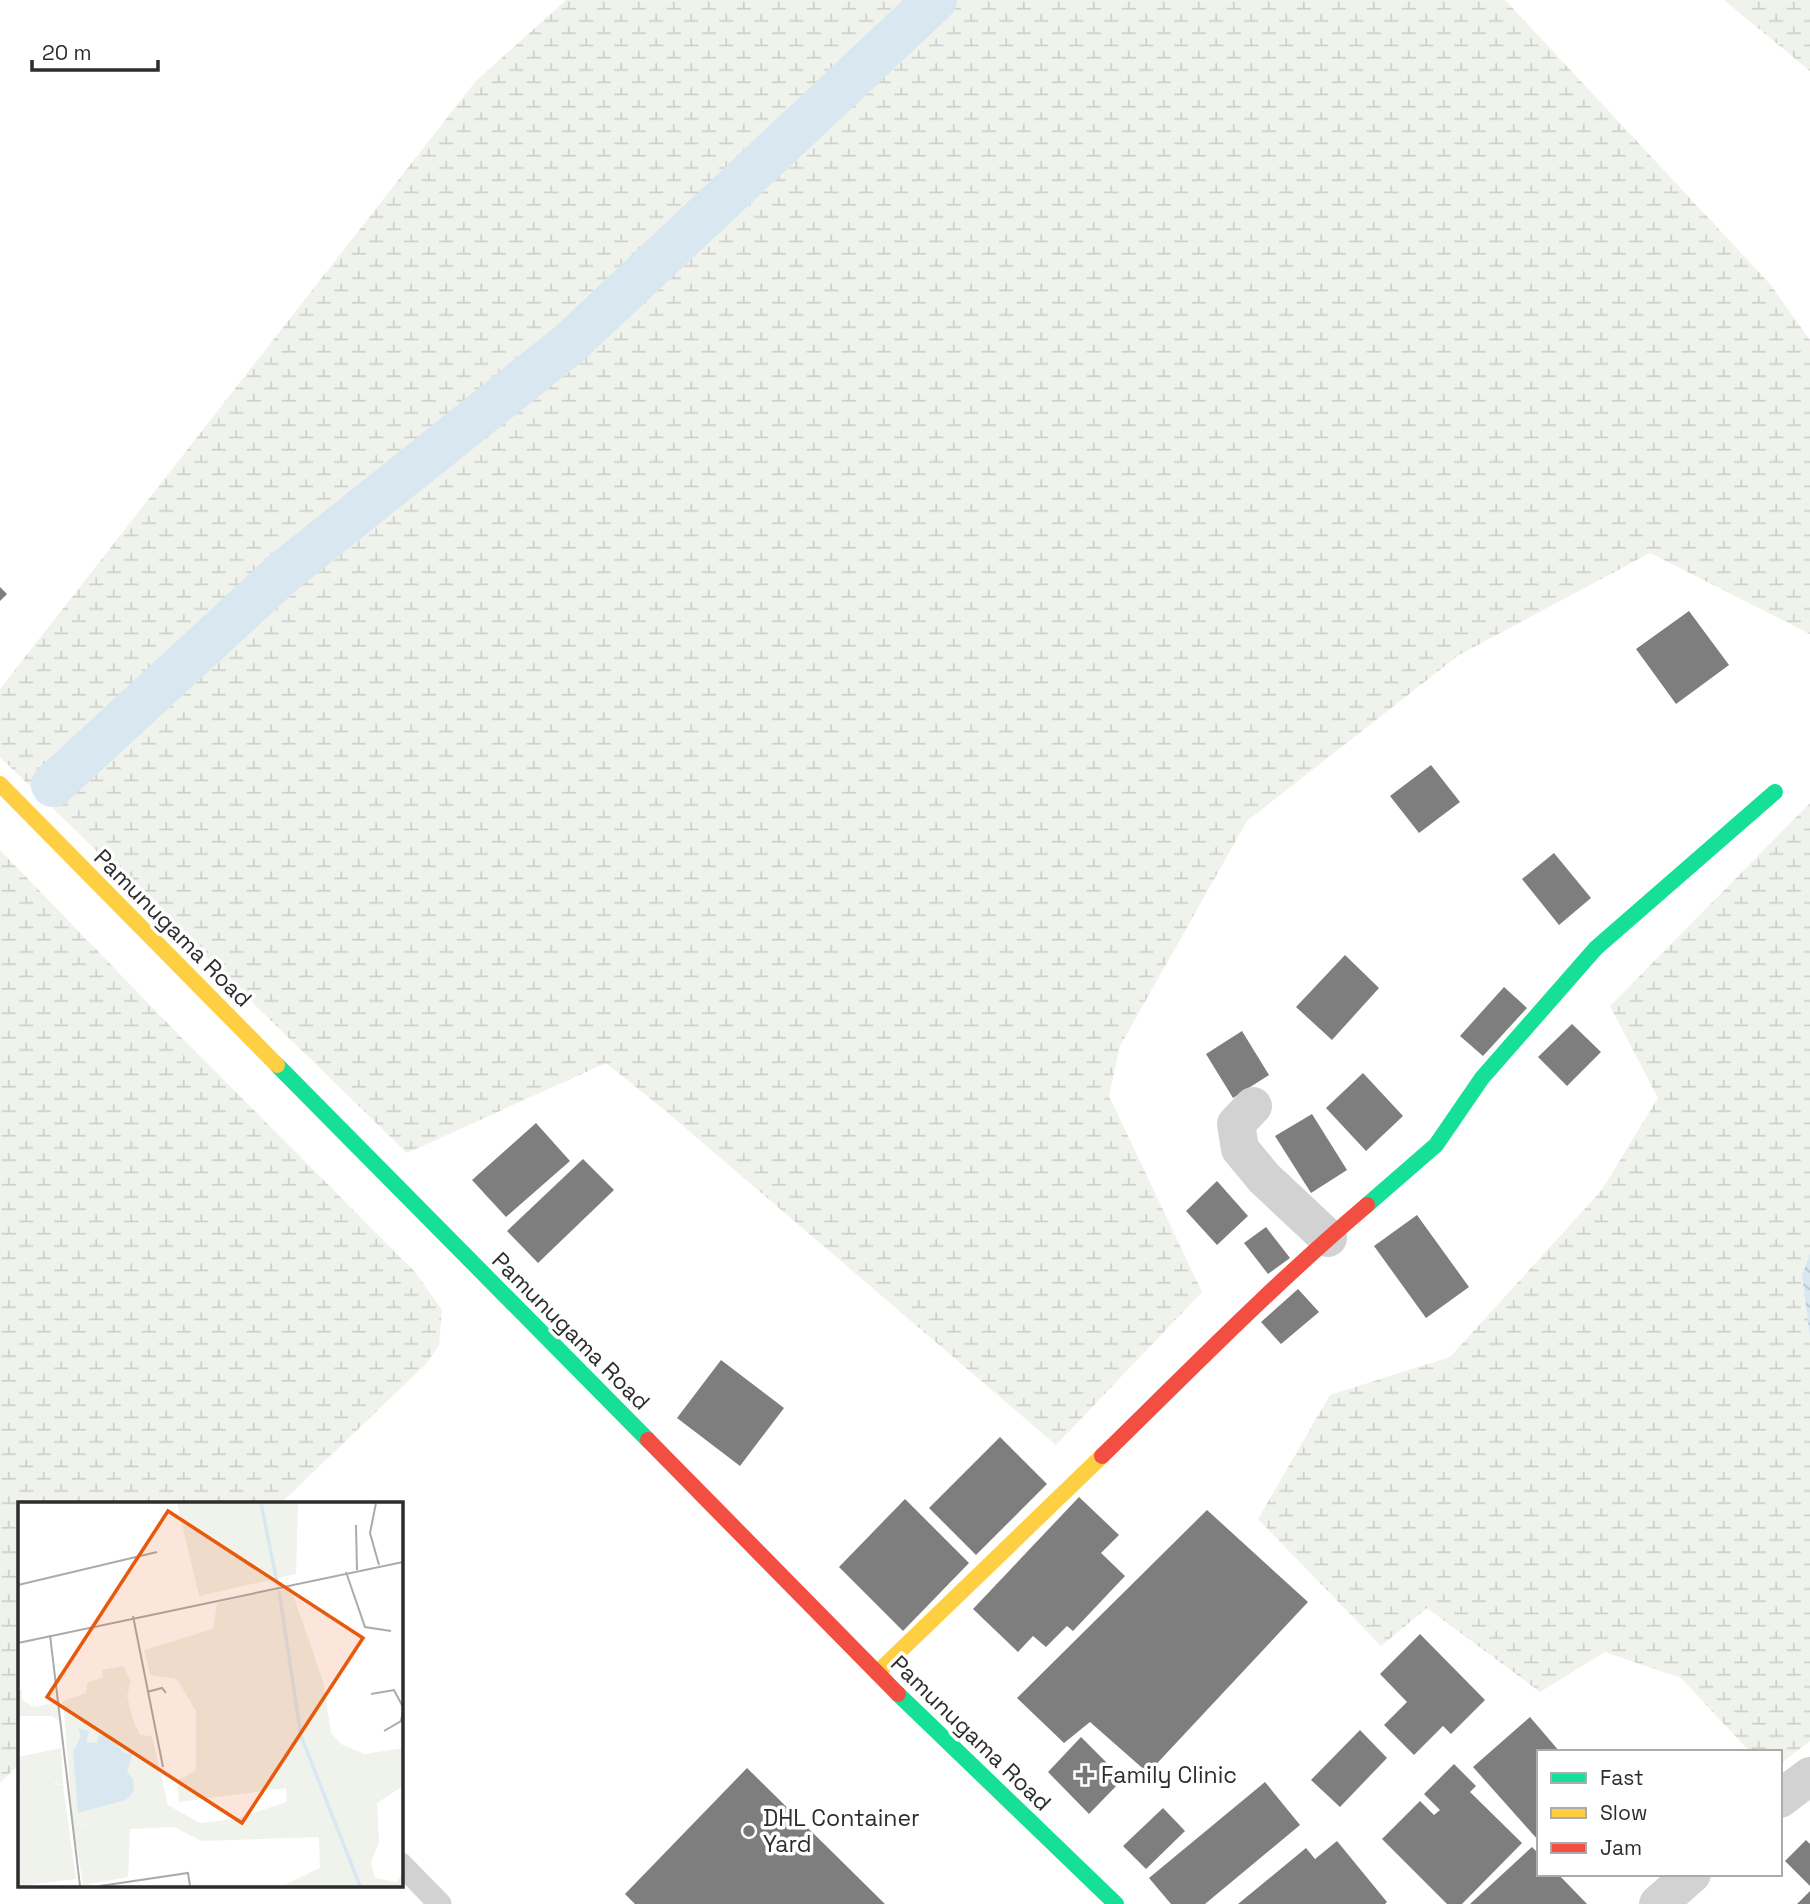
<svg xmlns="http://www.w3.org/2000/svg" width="1810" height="1904" viewBox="0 0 1810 1904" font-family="'Space Grotesk',sans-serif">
  <defs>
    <pattern id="wetland-marsh" width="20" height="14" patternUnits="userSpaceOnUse" patternTransform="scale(1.75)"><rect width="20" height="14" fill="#f0f3ec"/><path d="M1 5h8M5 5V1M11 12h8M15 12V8" fill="none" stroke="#ced1cb"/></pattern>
    <pattern id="water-waves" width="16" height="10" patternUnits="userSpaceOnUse" patternTransform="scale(1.75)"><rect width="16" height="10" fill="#d9e8f0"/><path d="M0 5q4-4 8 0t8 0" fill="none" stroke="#bbc7ce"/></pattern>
  </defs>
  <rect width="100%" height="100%" fill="#fff"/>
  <!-- wetland -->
  <path fill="url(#wetland-marsh)" d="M566,0H1505L1770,284L1810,340V634L1650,553L1459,655L1247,821L1120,1046L1109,1096L1202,1292L1056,1445L662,1108L606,1063L407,1153L0,757V689L475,82Z
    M1724,0H1810V71Z
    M1810,803V1741L1780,1764V1752H1750L1681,1678L1605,1652L1540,1692L1427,1608L1381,1646L1258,1519L1330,1395L1450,1357L1601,1191L1658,1098L1610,1006Z
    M0,850L175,1031L415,1272L442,1310L439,1345L426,1364L281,1503H19V1764L0,1783Z"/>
  <!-- water -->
  <path fill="url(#water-waves)" d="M1810,1254V1337L1802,1275Z"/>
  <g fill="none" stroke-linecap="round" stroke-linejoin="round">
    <!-- canal -->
    <path stroke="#d9e8f0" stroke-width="44" d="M53,785L285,571L569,344L935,0"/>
  </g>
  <!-- building -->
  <path fill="#7e7e7e" d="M0,587L7,594L0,601Z
    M1689,611L1729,665L1676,704L1636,649Z
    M1431,765L1460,802L1419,833L1390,796Z
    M1554,853L1591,898L1559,925L1522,879Z
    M1345,955L1379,988L1332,1040L1296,1007Z
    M1504,987L1527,1008L1483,1056L1460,1036Z
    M1572,1024L1601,1052L1567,1086L1538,1057Z
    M1242,1031L1269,1075L1233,1098L1206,1054Z
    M1363,1073L1403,1116L1366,1151L1326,1108Z
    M1312,1114L1347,1170L1311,1193L1275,1136Z
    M536,1123L570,1161L506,1217L472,1180Z
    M583,1159L614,1190L538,1263L507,1231Z
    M1217,1181L1248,1216L1217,1245L1186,1211Z
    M1417,1215L1469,1287L1426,1318L1374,1246Z
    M1266,1227L1290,1258L1268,1274L1244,1243Z
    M1298,1289L1319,1312L1281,1344L1261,1322Z
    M721,1360L784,1408L740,1466L677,1418Z
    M1000,1437L1047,1484L976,1555L929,1508Z
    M1079,1497L1119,1535L1101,1553L1125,1576L1073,1631L1067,1626L1046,1647L1033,1636L1018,1652L973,1609Z
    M905,1499L969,1563L903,1631L839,1567Z
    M1207,1510L1308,1602L1148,1773L1090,1722L1064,1743L1017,1698Z
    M1420,1634L1485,1700L1451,1734L1443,1726L1414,1755L1384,1725L1407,1702L1380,1674Z
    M1530,1717L1560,1752H1539V1841L1473,1767Z
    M1360,1730L1387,1758L1340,1807L1311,1780Z
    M1081,1737L1123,1779L1089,1814L1048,1772Z
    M1454,1764L1476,1786L1470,1792L1522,1843L1462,1904H1447L1382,1839L1420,1801L1434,1815L1440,1810L1424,1794Z
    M747,1768L885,1904H635L625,1894Z
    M1265,1782L1300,1825L1205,1904H1171L1149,1878Z
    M1163,1808L1185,1831L1146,1869L1123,1846Z
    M1806,1840L1810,1844V1886L1785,1861Z
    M1337,1841L1387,1902L1385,1904H1238L1306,1848L1315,1859Z
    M1532,1847L1539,1854V1874H1558L1587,1904H1470Z
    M1810,1891V1904H1797Z"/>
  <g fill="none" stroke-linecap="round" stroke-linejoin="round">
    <!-- lane -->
    <path stroke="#d2d2d2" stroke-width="23" d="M401,1864L440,1904"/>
    <!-- street -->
    <path stroke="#d2d2d2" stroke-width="38" d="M1253,1106L1236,1124L1240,1149L1264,1178L1328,1238
      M1780,1799L1810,1776
      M1658,1904L1692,1874"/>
    <!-- fast -->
    <path stroke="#16e098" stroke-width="16" d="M277,1065L648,1440
      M1367,1205L1436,1145L1482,1078L1596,948L1775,792
      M898,1694L1116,1904"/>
    <!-- slow -->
    <path stroke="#ffcf43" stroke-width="16" d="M0,784L277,1065
      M877,1673L1102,1456"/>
    <!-- jam -->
    <path stroke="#f24e42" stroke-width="16" d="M648,1440L898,1694
      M1102,1456C1189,1371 1274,1284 1367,1205"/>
  </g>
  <!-- markers -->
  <g fill="#767676" stroke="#fff" stroke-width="2.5">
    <path d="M1081.5 1764.5h7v7h7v7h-7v7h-7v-7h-7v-7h7z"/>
    <circle cx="749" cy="1831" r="7"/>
  </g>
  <g text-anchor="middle" stroke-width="7" stroke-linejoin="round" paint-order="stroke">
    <!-- street labels -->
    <g font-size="23" fill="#2d2d2d" stroke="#fff">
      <text transform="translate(173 928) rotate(45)" y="8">Pamunugama Road</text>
      <text transform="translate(571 1331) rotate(45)" y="8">Pamunugama Road</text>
      <text transform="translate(971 1733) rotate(44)" y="8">Pamunugama Road</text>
    </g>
    <!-- poi labels -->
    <g font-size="23" fill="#2d2d2d" stroke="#fff" text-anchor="start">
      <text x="1101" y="1783">Family Clinic</text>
      <text x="763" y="1826">DHL Container<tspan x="763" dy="26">Yard</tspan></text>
    </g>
  </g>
  <!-- overview -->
  <g transform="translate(18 1502)">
    <rect width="385" height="385" fill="#fff"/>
    <path d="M15,280L45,283L58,377L0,384V283Z" fill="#f0f3ec"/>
    <path d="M4,187V198L16,205L39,200L41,219L34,214H0V189ZM43,246L45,283L37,281L25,291L15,280L0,283V255ZM81,322L104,332L112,327L110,375L65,383L55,323Z" fill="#f0f3ec"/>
    <path d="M159,1H280L278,72L181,94ZM272,84L305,179L313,231L323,242L347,252L385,246V284L359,301L361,340L353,361L357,376L379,380L385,371V384H264L302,366L301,335L184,339L156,325L112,327L104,332L81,322L55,323L45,199L68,191L69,181L85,175L84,168L105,164L113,179L109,194L116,221L122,233L134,234L150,303L182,321L216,317L269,300L268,286L161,300L159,279L178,268V209L159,177L132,173L126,148L195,127L199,101Z" fill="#f0f3ec"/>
    <path d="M60,226L71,229L68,240L79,241L80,234L87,232L108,252L115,250L109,270L115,277L116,289L108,298L60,311L55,250L63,234Z" fill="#d9e8f0"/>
    <path fill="none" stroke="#d9e8f0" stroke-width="3.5" d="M243,1L259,80M261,89L283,234L342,384"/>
    <path fill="none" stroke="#ababab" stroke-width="2" d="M358,1L352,31L361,63M338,23L339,68M328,70L347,125L373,129M0,83L139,50M115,114L145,265M32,133L62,384M0,141L385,60M129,190L144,186L148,191M353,192L376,188L385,205M366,229L383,219L385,209M82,384L170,371L172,384"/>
    <path fill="#e8590c" fill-opacity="0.15" stroke="#e8590c" stroke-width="3.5" d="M150,9L345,136L224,321L29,195Z"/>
    <rect width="385" height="385" fill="none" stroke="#2d2d2d" stroke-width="3.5"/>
  </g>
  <!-- legend -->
  <rect x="1537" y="1750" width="245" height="126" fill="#ffffff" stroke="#ababab" stroke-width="2"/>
  <rect x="1551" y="1773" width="35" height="10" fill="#16e098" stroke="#ababab" stroke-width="2"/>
  <text x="1600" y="1785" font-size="21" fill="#2d2d2d">Fast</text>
  <rect x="1551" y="1808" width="35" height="10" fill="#ffcf43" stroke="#ababab" stroke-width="2"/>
  <text x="1600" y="1820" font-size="21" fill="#2d2d2d">Slow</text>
  <rect x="1551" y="1843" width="35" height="10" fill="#f24e42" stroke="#ababab" stroke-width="2"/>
  <text x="1600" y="1855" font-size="21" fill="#2d2d2d">Jam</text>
  <!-- scale -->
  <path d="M32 60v10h126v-10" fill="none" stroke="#2d2d2d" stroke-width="3.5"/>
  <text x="42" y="60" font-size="21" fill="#2d2d2d" stroke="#ffffff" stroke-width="5" paint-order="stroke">20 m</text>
</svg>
